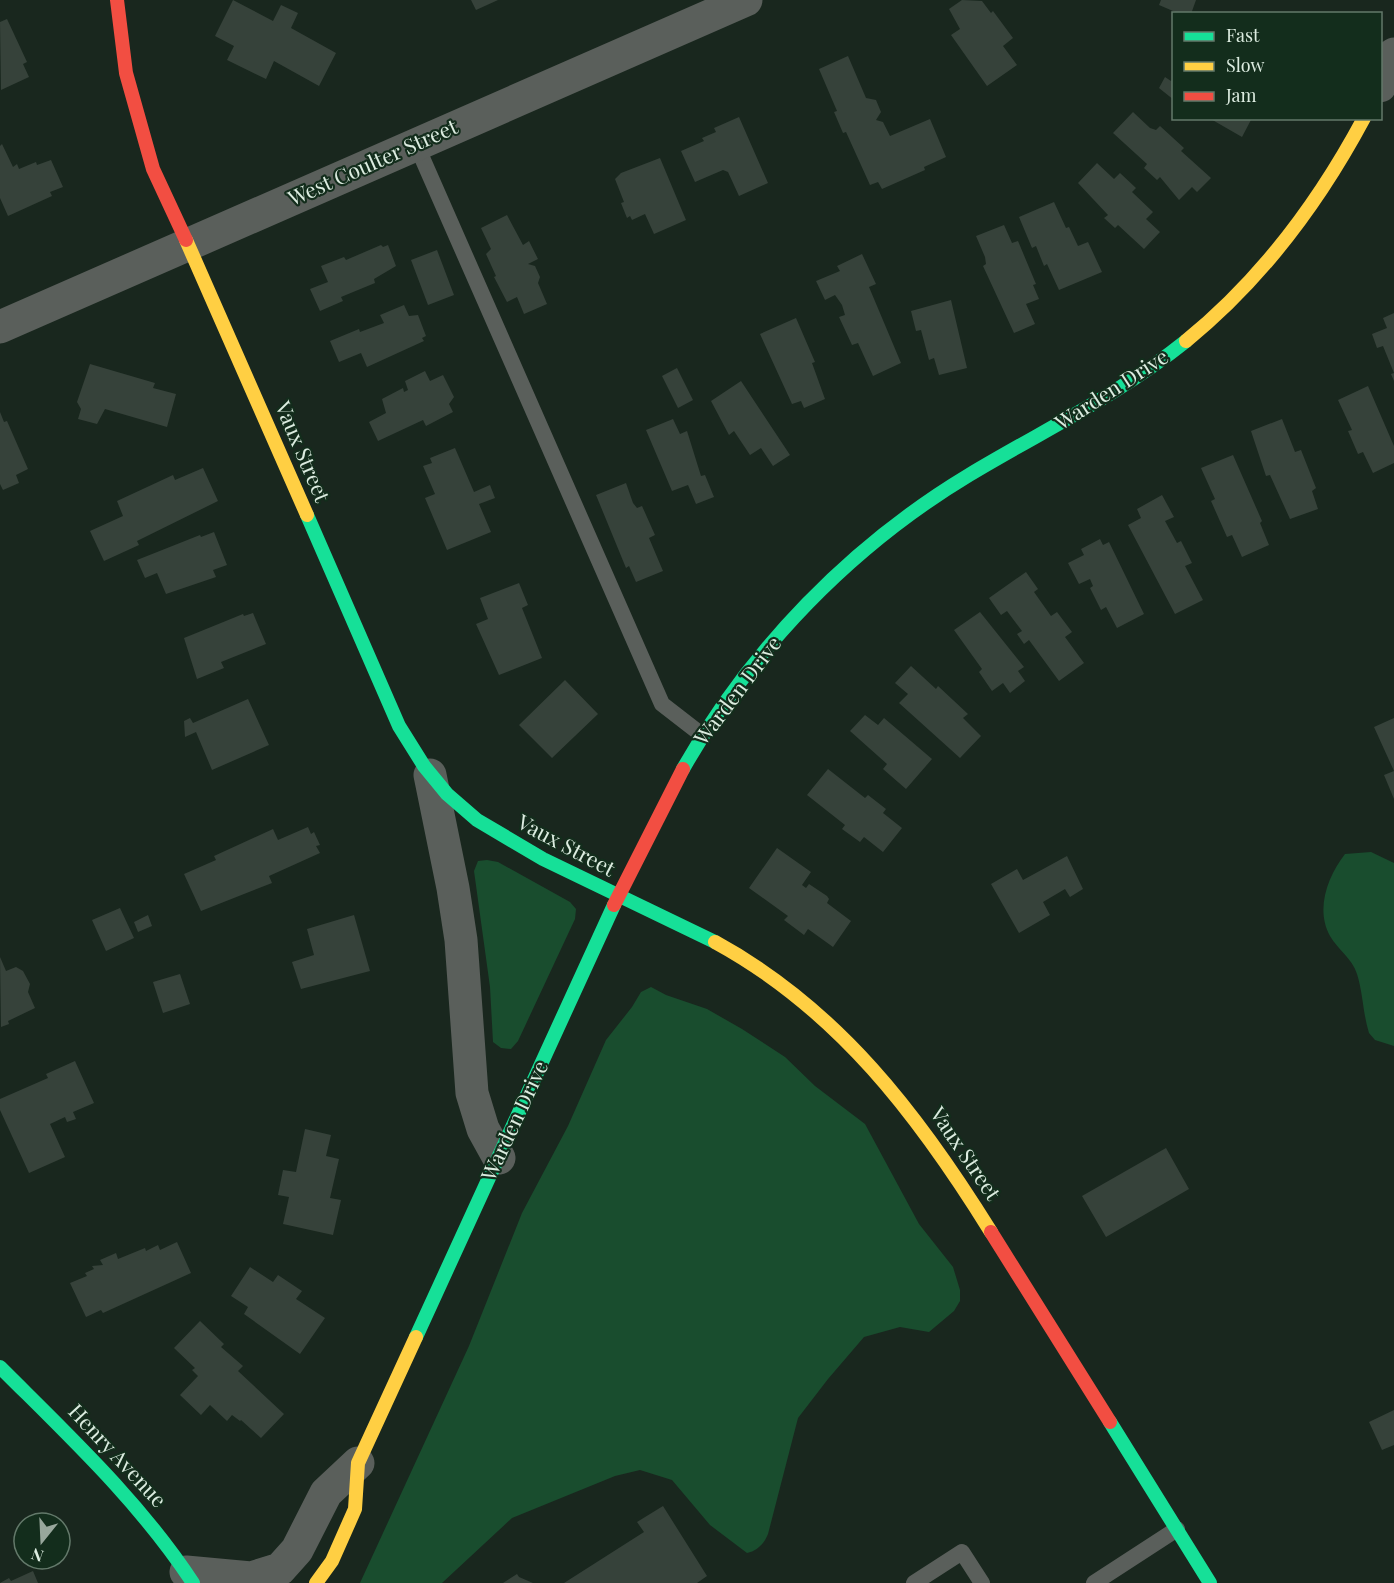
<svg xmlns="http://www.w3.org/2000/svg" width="1394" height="1583" viewBox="0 0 1394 1583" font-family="'Playfair Display',serif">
  <rect width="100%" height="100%" fill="#19271e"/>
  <!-- green -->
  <path fill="#194d2e" d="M1371,852L1394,863V1046L1375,1040L1369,1033C1363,1014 1363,993 1357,974C1352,958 1338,950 1330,936C1315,909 1328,876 1345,854Z
    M487,860L498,862L570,902L576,909L575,919L518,1041L511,1049L501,1048L493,1042L490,987L474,871L478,861Z
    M651,987L666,995L707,1009L742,1029L785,1057L815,1086L865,1124L919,1224L953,1267L960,1290V1301L954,1311L929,1332L900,1327L864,1337L828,1379L798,1418L768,1534C764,1544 757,1551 747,1553L710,1525L672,1480L640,1470L615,1476L512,1518L442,1583H360L469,1346L522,1213L568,1126L606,1040L632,1007L641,992Z"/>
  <!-- building -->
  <path fill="#36423a" d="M233,0L273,21L281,5L298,13L291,28L336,53L319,86L274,61L266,79L227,60L234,46L215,36Z
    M471,0H498L476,10Z
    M962,0L982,1L991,13L993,11L1013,38L1003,46L1017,65L987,86L951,35L960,29L949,9Z
    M1161,0H1196L1191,14H1180L1159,5Z
    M7,19L27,62L23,64L29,77L1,90L0,22Z
    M848,56L866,98L876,100L881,112L876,120L883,122L890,136L930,119L946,157L924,167L925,170L882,189L878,182L870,185L846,132L843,133L834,112L837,111L819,69Z
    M1165,77L1171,81L1174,77V100L1159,88Z
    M1133,112L1150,128L1156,130L1160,126L1184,148L1181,151L1211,178L1197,192L1192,187L1179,200L1160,177L1157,180L1144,168L1147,164L1113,133Z
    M739,117L768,183L739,196L728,172L723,170L695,182L681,151L704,141L702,138L716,132L714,128Z
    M1209,118H1252L1242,137Z
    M2,144L13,167L17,164L19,169L36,162L37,165L51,160L63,187L50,192L52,196L8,216L0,198V146Z
    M660,158L686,220L654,234L645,214L632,220L630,216L627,218L621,203L624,202L615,179L621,173Z
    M1097,163L1114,179L1120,173L1136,188L1132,192L1153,212L1146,219L1160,232L1144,249L1118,225L1115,228L1104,218L1108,215L1078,183Z
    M1054,202L1066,228L1069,227L1078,246L1088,242L1102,272L1059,290L1047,264L1044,266L1036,246L1032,248L1019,217Z
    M507,215L523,245L529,241L538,259L528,264L535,266L540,277L538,283L547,304L524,314L517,297L507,302L494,277L496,276L486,254L491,249L481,228Z
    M1004,225L1012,243L1018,241L1036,284L1033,285L1039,299L1026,304L1035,324L1014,333L983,266L986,264L985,257L976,236Z
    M381,245L383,247L388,245L396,266L374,279L375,283L341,297L343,301L320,311L310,289L328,282L321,266L344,257L346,260Z
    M437,250L454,295L428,305L411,260Z
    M862,254L876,284L869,287L901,363L873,376L858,343L852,345L839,317L845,315L842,305L835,295L825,300L816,281L840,271L837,266Z
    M951,300L967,368L939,375L934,358L929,360L921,330L916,331L911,311Z
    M404,305L409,316L418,315L426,336L422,338L424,341L367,367L361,353L339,362L330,341L359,329L360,332L384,323L380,315Z
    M1394,313V381L1391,374L1394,373L1383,346L1377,348L1372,334L1387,328L1383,318Z
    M796,318L815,362L812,363L825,399L804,408L801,401L792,404L760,334Z
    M90,364L155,383L153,388L176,394L167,427L105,409L97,424L78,419L81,409L77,402Z
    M677,368L693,400L678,408L662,376Z
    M425,371L430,381L443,375L454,397L449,404L453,412L426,426L423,420L378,441L369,422L386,413L382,399L403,388L404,392L408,390L405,381Z
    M741,381L790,455L773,466L761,448L750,455L734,431L729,435L711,401Z
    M1368,386L1394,446V463L1373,473L1363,452L1358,454L1348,431L1352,430L1338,400Z
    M0,412L4,422L7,421L28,469L16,475L19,483L3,490L0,484Z
    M673,419L680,434L687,431L701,476L705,475L714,497L696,504L688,485L672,491L646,430Z
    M1282,419L1295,452L1301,450L1316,488L1312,491L1318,509L1290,519L1270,475L1266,476L1251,431Z
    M455,448L474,492L490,485L495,498L479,504L491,532L447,550L425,498L435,494L423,466L432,463L430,458Z
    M1233,455L1262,521L1260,523L1269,545L1242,557L1232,535L1227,537L1211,501L1215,499L1201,468Z
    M203,468L218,501L137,541L139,545L104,561L90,531L123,516L117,501L173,475L175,480Z
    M626,483L633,503L637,508L642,506L655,535L649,538L663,571L636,582L629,566L626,568L596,495Z
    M1162,495L1174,517L1165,521L1177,543L1181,541L1192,563L1185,566L1203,600L1175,614L1128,525L1141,518L1137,509Z
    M214,532L227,565L213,570L216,577L166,594L157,573L145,578L137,560L200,535L201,537Z
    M1100,539L1103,545L1109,542L1144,614L1117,628L1106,607L1101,610L1090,588L1093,586L1090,579L1079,584L1068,563L1084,555L1081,549Z
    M1026,572L1038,589L1034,592L1051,616L1057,612L1072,632L1065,637L1084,663L1059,681L1029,640L1024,644L1017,634L1022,631L1007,611L1001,615L989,598Z
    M519,583L528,605L522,608L542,658L499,675L476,624L488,619L480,598Z
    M980,612L1024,667L1018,671L1025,681L1010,693L1003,683L992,691L979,672L982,669L954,630Z
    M253,613L266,644L221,662L224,668L197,679L184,638L243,614L244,616Z
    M911,666L936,689L938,686L968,714L963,718L981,736L960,758L899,703L908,694L895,683Z
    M565,680L598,714L552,758L519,725Z
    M248,699L269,745L212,770L196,732L185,737L184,721L190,718L193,723Z
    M865,715L878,725L884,718L932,759L906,789L883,769L887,764L850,731Z
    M1394,718V799L1384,775L1394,771L1374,727Z
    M828,769L865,798L868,795L886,809L883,813L902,828L883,852L864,837L860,842L842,829L845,825L807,795Z
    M308,827L311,834L314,832L320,845L316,846L320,853L269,876L272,883L201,911L184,874L216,860L214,856L273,829L278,840Z
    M777,848L811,872L802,885L806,888L809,884L827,896L829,899L827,903L851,921L833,947L808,929L804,935L784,920L788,916L749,888Z
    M1067,856L1083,889L1070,897L1065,889L1043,902L1050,915L1019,933L991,884L1017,869L1023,880Z
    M120,908L134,938L106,951L92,920Z
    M148,915L152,926L138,932L134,922Z
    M354,915L370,971L301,989L292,962L314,955L307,929Z
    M0,957L6,971L16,967L23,971L30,984L28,992L35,1008L8,1021L9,1024L1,1027Z
    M180,974L190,1004L163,1013L153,982Z
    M75,1061L94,1103L73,1112L76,1119L67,1122L65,1117L50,1124L65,1157L29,1173L0,1110V1099L48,1078L46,1074Z
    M305,1129L331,1135L326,1156L339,1159L330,1198L341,1200L333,1235L283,1224L289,1197L278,1195L283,1170L296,1172Z
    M1166,1148L1189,1189L1106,1237L1082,1196Z
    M177,1242L191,1273L103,1313L101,1310L86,1317L70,1283L87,1276L85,1273L94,1269L92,1266L103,1265L100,1260L116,1253L118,1259L145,1248L146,1251L158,1245L160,1250Z
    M250,1267L273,1282L278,1275L302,1291L296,1299L325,1318L300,1354L244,1314L248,1307L231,1296Z
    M200,1321L224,1344L221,1347L243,1366L238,1371L284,1414L261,1438L241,1420L240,1421L232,1415L227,1421L210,1405L201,1415L180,1395L198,1376L192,1370L195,1368L174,1348Z
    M1394,1410V1445L1382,1450L1369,1422Z
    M663,1506L707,1576L697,1583H564L644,1532L637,1522Z
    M33,1571L38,1583H0L9,1578L11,1581Z
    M517,1574L519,1577L533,1583H503Z"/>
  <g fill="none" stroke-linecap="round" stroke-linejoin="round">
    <!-- lane -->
    <path stroke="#5a5f5b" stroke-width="16" d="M416,144L662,704L702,735
      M914,1583L962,1552L982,1583
      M1094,1583L1177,1529"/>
    <!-- street -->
    <path stroke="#5a5f5b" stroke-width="33" d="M1380,86L1394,54
      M0,327L746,0
      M430,775L453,888L461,940L472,1093L483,1129L499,1158
      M186,1572L251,1578L280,1569L297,1550L326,1493L358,1463"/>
    <!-- fast -->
    <path stroke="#16e098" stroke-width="14" d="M307,515L399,726L424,766L447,794L477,820L543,859L715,942
      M683,769C751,649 851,546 969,475C1042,431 1119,395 1186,341
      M416,1337L614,905
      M0,1367C69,1436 139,1501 193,1583
      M1110,1422L1210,1583"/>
    <!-- slow -->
    <path stroke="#ffcf43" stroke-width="14" d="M186,240L307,515
      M1186,341C1261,280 1318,204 1364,118
      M715,942C838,1009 919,1116 991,1232
      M316,1583L332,1561L355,1509L358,1463L416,1337"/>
    <!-- jam -->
    <path stroke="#f24e42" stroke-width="14" d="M117,0L126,73L153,169L186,240
      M614,905L683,769
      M991,1232L1110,1422"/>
  </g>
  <g text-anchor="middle" stroke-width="4.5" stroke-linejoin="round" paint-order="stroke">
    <!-- street labels -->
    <g font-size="21" fill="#dcece0" stroke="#132d1c">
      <text transform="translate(373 163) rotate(-24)" y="7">West Coulter Street</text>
      <text transform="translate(1112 390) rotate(-33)" y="7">Warden Drive</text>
      <text transform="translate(302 452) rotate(67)" y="7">Vaux Street</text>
      <text transform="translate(738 691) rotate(-53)" y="7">Warden Drive</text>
      <text transform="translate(566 846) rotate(28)" y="7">Vaux Street</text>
      <text transform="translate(515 1121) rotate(-65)" y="7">Warden Drive</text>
      <text transform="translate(965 1154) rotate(56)" y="7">Vaux Street</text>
      <text transform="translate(117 1456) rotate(47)" y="7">Henry Avenue</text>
    </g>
  </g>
  <!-- legend -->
  <rect x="1172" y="12" width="210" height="108" fill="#132d1c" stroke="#63796a" stroke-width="1.5"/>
  <rect x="1184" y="32" width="30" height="9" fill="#16e098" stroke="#63796a" stroke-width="1.5"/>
  <text x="1226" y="42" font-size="18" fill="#dcece0">Fast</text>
  <rect x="1184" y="62" width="30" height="9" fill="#ffcf43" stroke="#63796a" stroke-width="1.5"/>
  <text x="1226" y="72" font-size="18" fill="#dcece0">Slow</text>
  <rect x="1184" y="92" width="30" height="9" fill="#f24e42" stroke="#63796a" stroke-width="1.5"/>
  <text x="1226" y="102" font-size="18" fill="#dcece0">Jam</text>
  <!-- north arrow -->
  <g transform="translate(42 1541) rotate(198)"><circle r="28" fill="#132d1c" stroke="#63796a" stroke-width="1.5"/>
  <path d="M0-4.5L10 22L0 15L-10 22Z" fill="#98a79c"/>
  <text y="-9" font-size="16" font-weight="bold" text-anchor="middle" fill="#dcece0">N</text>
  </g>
</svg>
